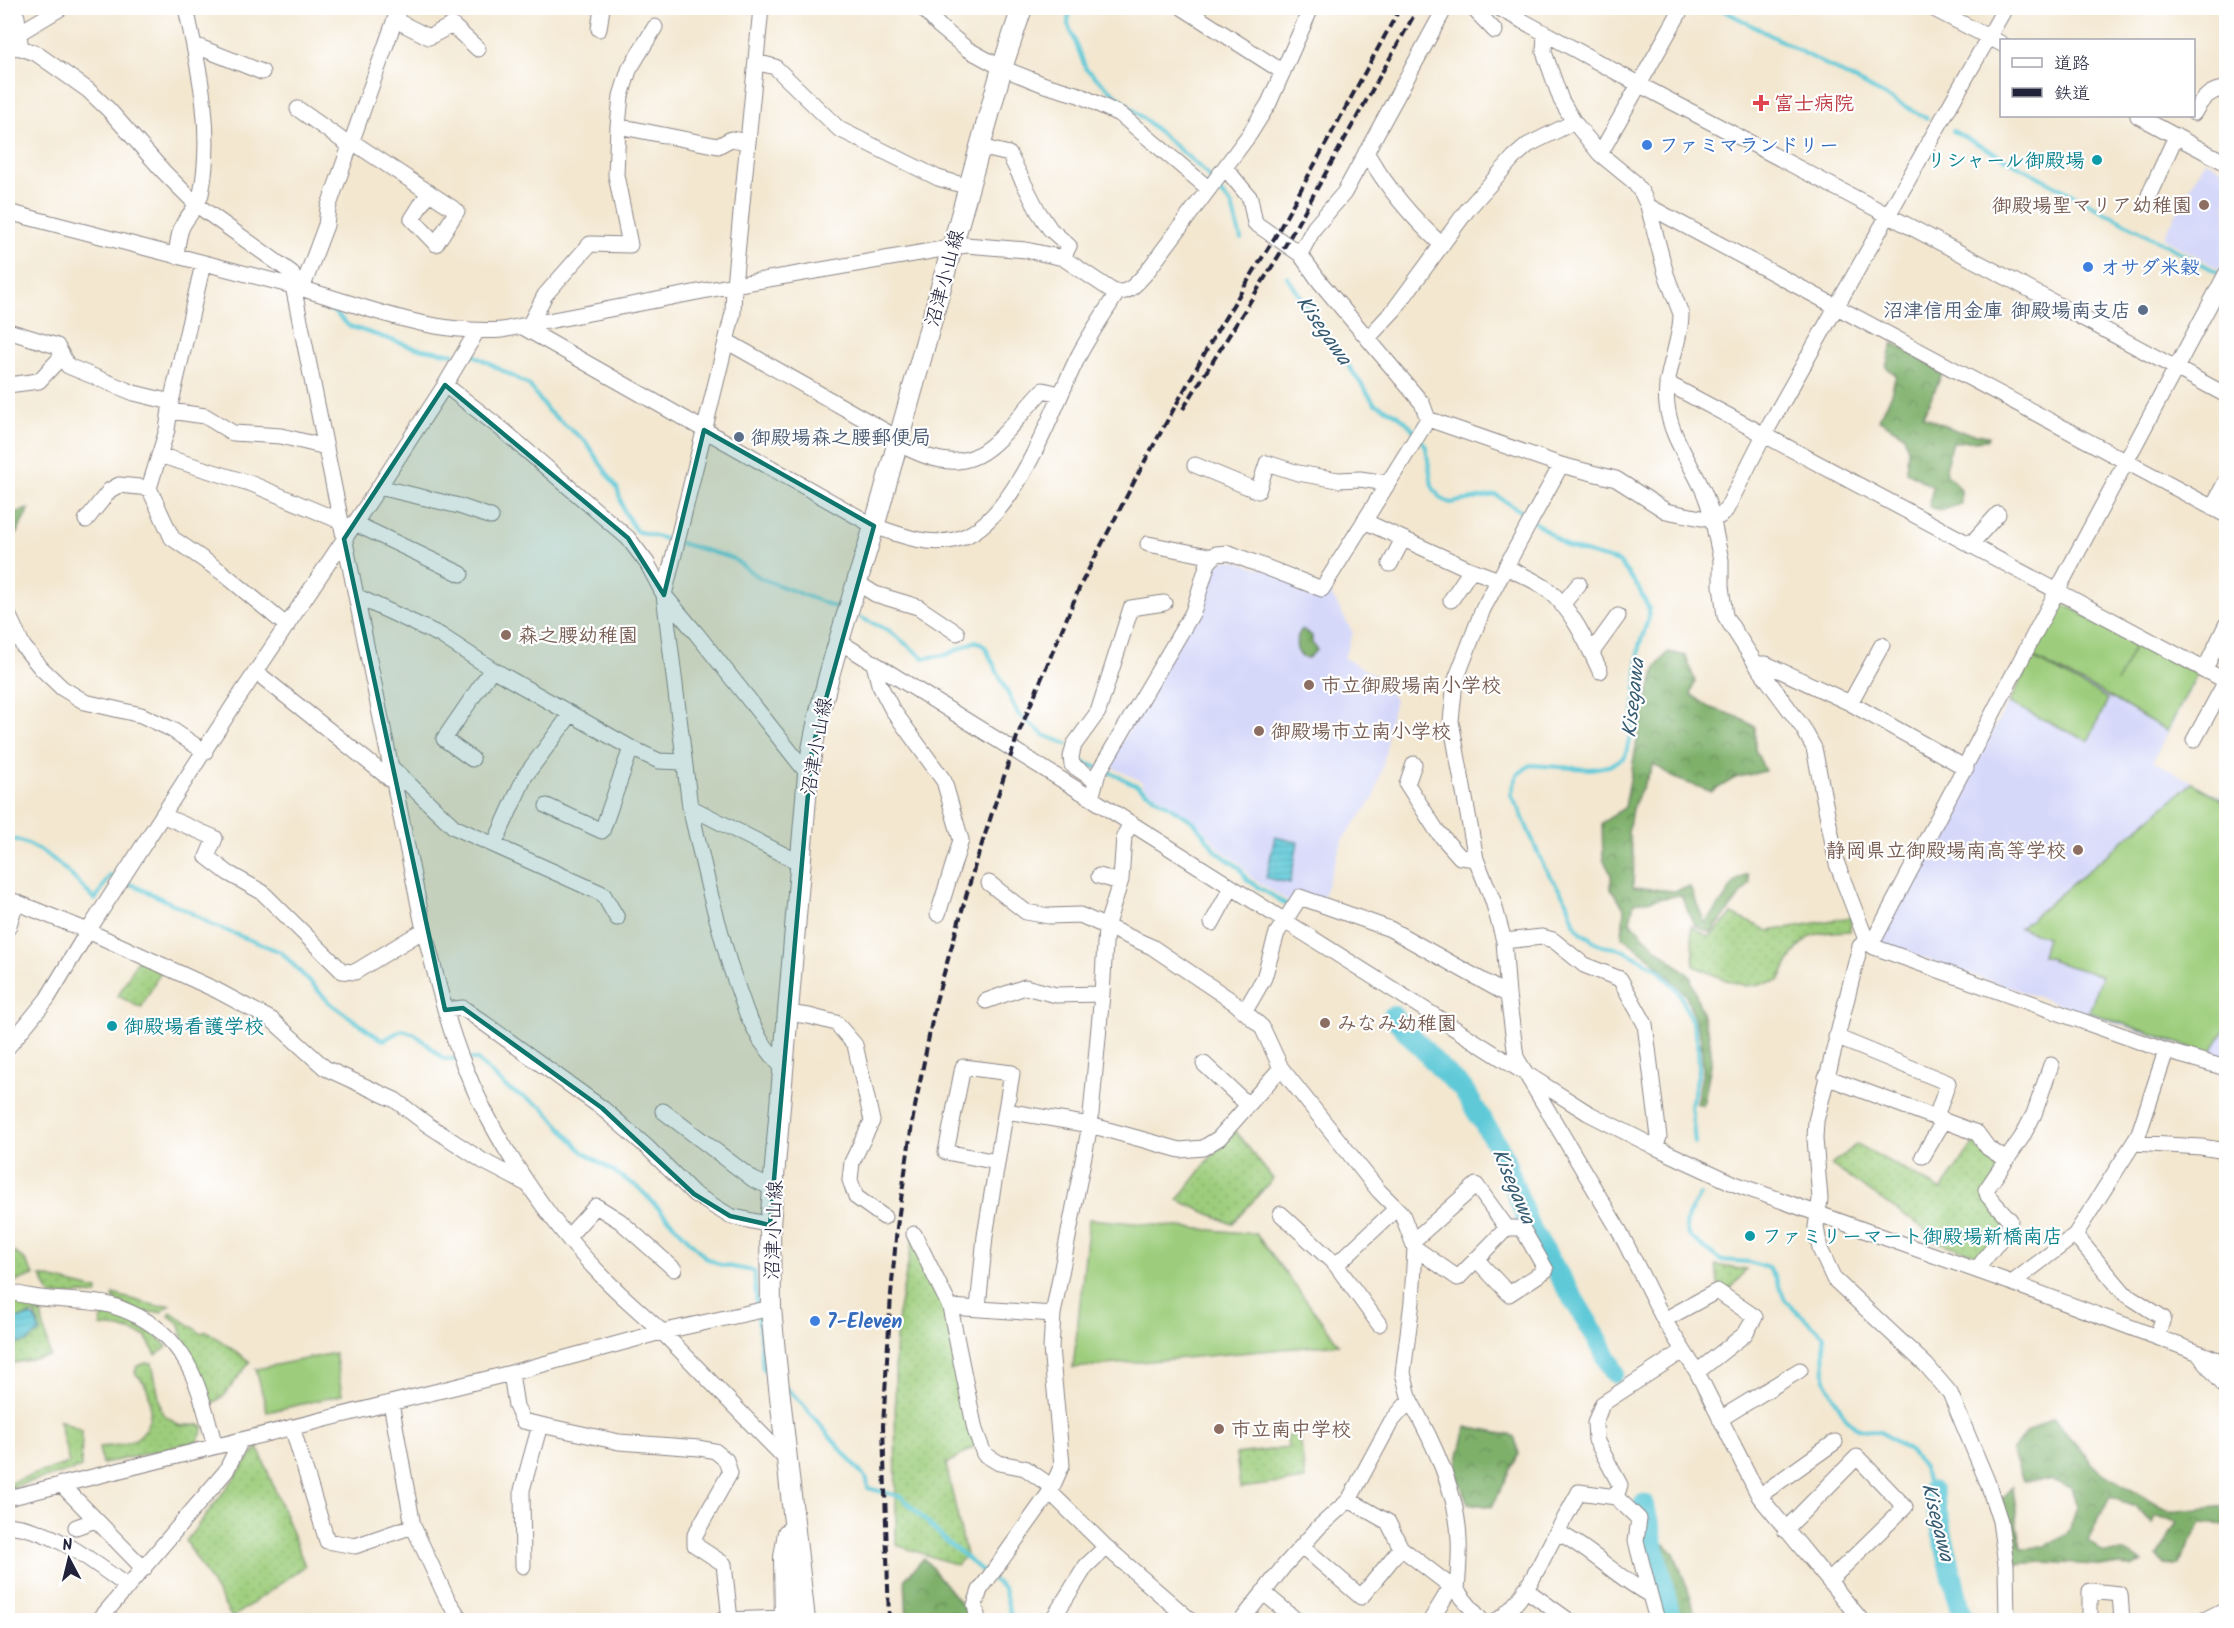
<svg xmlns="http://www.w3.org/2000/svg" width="2234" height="1628" viewBox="0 0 2234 1628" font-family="Kalam,'Klee One',sans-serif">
  <defs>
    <pattern id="grass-dots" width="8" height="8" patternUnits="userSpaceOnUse" patternTransform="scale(1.5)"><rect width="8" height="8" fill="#9dcd7b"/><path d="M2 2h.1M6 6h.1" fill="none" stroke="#87b06b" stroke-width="1.8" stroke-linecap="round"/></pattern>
    <pattern id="forest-crowns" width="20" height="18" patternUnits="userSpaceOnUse" patternTransform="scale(1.5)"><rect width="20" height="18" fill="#7eb06b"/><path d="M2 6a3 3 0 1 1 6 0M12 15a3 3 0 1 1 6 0" fill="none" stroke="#678f59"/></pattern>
    <pattern id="water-rules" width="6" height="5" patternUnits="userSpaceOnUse" patternTransform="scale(1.5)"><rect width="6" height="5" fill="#5ec9d8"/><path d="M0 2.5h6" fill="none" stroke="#51acba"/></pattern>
  </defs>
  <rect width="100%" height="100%" fill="#fff"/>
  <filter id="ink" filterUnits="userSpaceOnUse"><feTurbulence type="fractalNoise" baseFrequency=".0167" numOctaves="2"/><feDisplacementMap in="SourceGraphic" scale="12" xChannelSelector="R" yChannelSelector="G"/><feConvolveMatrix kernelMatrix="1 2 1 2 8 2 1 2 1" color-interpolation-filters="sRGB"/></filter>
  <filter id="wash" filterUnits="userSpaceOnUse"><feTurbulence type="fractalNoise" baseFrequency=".008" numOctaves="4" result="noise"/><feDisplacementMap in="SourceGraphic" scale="24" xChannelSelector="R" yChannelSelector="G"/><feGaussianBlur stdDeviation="1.35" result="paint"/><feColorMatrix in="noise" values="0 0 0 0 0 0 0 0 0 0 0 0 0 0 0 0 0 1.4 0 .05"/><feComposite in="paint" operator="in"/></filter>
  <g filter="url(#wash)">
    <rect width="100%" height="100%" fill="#f3e7d0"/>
    <!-- built -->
    <path fill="#d5d8f9" d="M2205,160L2226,171V257L2220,269L2163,238Z
      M1225,560H1233L1329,590L1353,633L1344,658L1380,678L1395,700L1388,729L1386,752L1374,798L1343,839L1322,900L1290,902L1250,877L1241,864L1220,849L1194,819L1143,786L1141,781L1113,768L1112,760L1211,573L1216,565Z
      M2062,602L2199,673L2153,761L2226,800V1061L1879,943Z"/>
    <!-- grass -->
    <path fill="url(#grass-dots)" stroke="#60785b" stroke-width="1.5" d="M1732,914L1769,931L1851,917L1850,931C1838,932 1823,931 1812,936C1796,945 1786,966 1779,981L1746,986L1723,979L1694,966L1691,926L1710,937Z
      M138,959L161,971L141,1008L118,996Z
      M1233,1128L1273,1179L1232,1224L1178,1200Z
      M1976,1140L1999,1164L1988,1196L2008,1222L1980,1256L1931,1240L1927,1231L1831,1165L1857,1144L1941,1190Z
      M914,1234L945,1303L977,1445L946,1464L966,1555L957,1565L896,1545L895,1351L898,1314Z
      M8,1248L24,1259L34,1275L8,1284Z
      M1716,1265L1746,1270L1729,1291L1718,1284Z
      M41,1276L98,1290L97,1295L86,1294L51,1296Z
      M113,1294L157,1306L170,1305L162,1312L142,1313L113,1299Z
      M8,1298L39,1304L50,1356L8,1364V1345L27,1342L40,1331L36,1313L17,1319L8,1314Z
      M104,1312H111L153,1331L167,1347L156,1355L145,1336L120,1328L100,1326Z
      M171,1312L201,1333L207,1331L250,1362L224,1396L208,1406L183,1346V1338L180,1324L169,1316Z
      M146,1363H152L162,1413L180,1426L197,1424L204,1427L198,1441L102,1464L99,1447C110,1446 125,1446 135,1439C153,1429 154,1399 144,1383C142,1380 138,1376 135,1373L137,1366Z
      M59,1420L82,1430L81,1468L8,1488V1483L69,1463Z
      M1300,1434L1305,1480L1240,1488L1236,1454L1288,1448L1287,1436Z
      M258,1447L305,1566L232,1618L186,1541Z"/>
    <!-- forest -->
    <path fill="url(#forest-crowns)" stroke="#506953" stroke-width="1.5" d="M1893,343L1943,372L1923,416L1958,431L1989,436L1987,440L1953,442L1946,465L1947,475L1961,489V504L1940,511L1929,506L1933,487L1906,471L1908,450L1904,435L1878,419L1889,400L1896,375L1886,367Z
      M29,509L15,536L8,542V510L12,513Z
      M1302,629L1312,636V643L1317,650L1308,658L1302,657C1294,649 1295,638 1302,629Z
      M1668,652L1686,656L1695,682L1691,694L1709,707L1738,717L1755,727V749L1765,771L1735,778L1712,792L1674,778L1654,764L1632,809L1628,833L1634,857L1633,887L1673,891L1690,887L1705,923L1724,899L1735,881L1748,874L1750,883L1711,933L1694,925L1681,895L1634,903L1630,921L1654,946L1690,976L1709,1035L1712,1060L1703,1106L1696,1103L1703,1071L1701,1039L1686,995L1654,961L1622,937L1624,908L1611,889V874L1603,859L1602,823L1625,807L1641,719L1656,667Z
      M2053,1418L2099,1471L2170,1512L2226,1506V1525L2201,1523L2178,1565L2165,1566L2158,1557L2177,1521L2155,1516L2152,1524L2135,1506L2110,1497L2088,1541L2104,1553H2127L2143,1562L2132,1567L2043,1562L2016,1564L2000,1501L2013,1487L2021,1548L2045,1547L2069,1531L2077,1507L2071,1487L2051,1480L2023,1481L2012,1451L2026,1432Z
      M1466,1427L1514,1436L1519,1454L1492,1507L1468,1503L1455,1471Z
      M1657,1537L1674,1553L1691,1598L1696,1620H1674Z
      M924,1558L974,1620H907L905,1579Z"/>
    <!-- garden -->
    <path fill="#9dcd7b" stroke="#60785b" stroke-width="1.5" d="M2062,603L2136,642L2117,682L2137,642L2197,674L2167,731L2110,697L2033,657Z
      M2033,658L2108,699L2088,741L2009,703Z
      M2192,783L2226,802V1028L2210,1054L2089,1012L2102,976L2052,961V959L2042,956L2047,937L2020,928Z
      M1089,1219L1256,1234L1339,1344L1073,1368Z
      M335,1353L342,1395L267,1412L256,1369Z"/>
    <!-- water -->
    <path fill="url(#water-rules)" stroke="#40768a" stroke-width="1.5" d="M1275,837L1298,842L1290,883L1266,878Z
      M8,1315L17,1319L29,1316L35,1317L40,1332L27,1342L8,1345Z"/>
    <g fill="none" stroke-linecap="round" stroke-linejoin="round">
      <!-- stream -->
      <path stroke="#5ec9d8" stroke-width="4" d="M1069,8L1068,24L1086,69L1202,169L1212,181
        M1719,8L1927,118
        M1953,131L2217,272
        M1216,187L1232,206L1241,239
        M1287,277L1375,404C1391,410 1404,417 1414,431
        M324,307L335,313L349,326L416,348L454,354
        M472,354L529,385L548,411L585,441L617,488L624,511L636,531L673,541
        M1421,439L1426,447L1432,486L1440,498L1450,503L1496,495L1529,517
        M1535,522L1567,547L1619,562L1638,587L1649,609V617L1639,646L1634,720L1625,757L1609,766L1590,769L1530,765L1517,775L1511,795L1520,811L1544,867L1567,901L1575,925L1583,934L1602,946L1621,949L1657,968L1680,994L1692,1022L1698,1043L1699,1070L1691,1105L1695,1143
        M680,543L732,558L760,578L835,607
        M861,618L888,630L924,658L946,655L976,641L985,647L1018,714L1044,735L1067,744
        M1080,759L1084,763L1097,767
        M1105,770L1136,785L1194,822L1217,852L1240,868L1247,880L1286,904
        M8,838C46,845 69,873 95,900L110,875L117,878
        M124,881L188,911L212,925L281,952L330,1003L379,1038L384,1040L402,1030L415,1034L444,1059H458
        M465,1059H476L508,1089L543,1107L582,1151L639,1188L706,1258L721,1265L754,1271L757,1307
        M1700,1195L1688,1216L1686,1226L1688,1235L1720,1260L1749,1262L1768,1268L1775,1277L1785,1300L1824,1336L1825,1380L1845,1417L1857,1428L1881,1432L1910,1452L1922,1466L1932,1491
        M758,1315L763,1369L771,1375
        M786,1388L800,1401L867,1480L868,1488L902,1497L948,1543L986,1574
        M992,1579L1004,1589L1010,1613L1015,1620"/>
      <!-- river -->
      <path stroke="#5ec9d8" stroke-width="21" d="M1393,1016L1443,1071L1463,1089L1502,1153L1528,1224L1597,1338L1614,1372
        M1932,1491L1961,1613V1620
        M1644,1504L1671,1620"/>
    </g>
  </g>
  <g filter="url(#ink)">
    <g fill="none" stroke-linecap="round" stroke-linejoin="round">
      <defs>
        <path id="minor" d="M12,8L17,17L20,42
          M761,8L734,285L733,313L664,595L690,807L711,897L730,966L747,1014L761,1041L783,1069
          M923,8L939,26L967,49L1002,68L1045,85L1079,95L1121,115L1209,189
          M1183,8L1283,72
          M1473,8L1495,31
          M1499,8L1640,85L2025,287L2226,395
          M1932,8L2002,44
          M395,20L429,37L452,25L478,49
          M599,29L602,8
          M19,33L61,8
          M1545,34L1544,52L1561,100L1574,122L1600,154L1633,181L1642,193L1648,206L1666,274L1681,314C1681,345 1663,374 1667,405C1670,434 1687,457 1699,482C1705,493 1709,505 1712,517L1720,516L1726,510L1764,435L2005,8
          M194,45L262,72
          M8,47L21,48L37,54L88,90L109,110L164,172L197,205L292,273L293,286L424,930C436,975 446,1021 464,1065C492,1137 548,1221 602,1276C621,1296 642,1313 662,1332C704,1374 744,1417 786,1459
          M756,62L775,67L839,129L938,178L969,187
          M298,109L349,145
          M2194,113C2201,100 2210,89 2226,89
          M2138,116L2226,163
          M618,126L718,146L731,139L748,142
          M351,141L457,211L436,244L412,219L429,192
          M980,147L1009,154L1038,211L1050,229L1069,246L1063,258
          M1366,152C1387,188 1411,217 1442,245
          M1600,154L1682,8
          M1226,169L1250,198L1255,223L1300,254L1320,282L1422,403L1428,419L1561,465L1616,479L1666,511L1701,518L1712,517L1721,560V586L1725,616L1756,664L1803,728L1814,748L1837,864L1867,942L1874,947L2166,1051L2226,1068
          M2149,195L2176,136
          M1648,206L2226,515
          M8,212C101,237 196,260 289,285C360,304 427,335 502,330L734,285L966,245L1026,250L1063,258L1111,290C1127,297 1136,284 1146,273L1249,135L1269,103L1311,8
          M1300,254L1314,228L1344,193L1445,8
          M176,256C177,248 178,238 181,229C186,216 198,208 201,194C214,131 199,69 186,8
          M203,264L171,402L167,430L149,488L172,538L223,573L287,626
          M302,289L326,225L328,208L399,8
          M530,324L545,295L590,244L630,245L616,175L618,126L621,96L629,70L655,27
          M521,326L874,526C900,535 926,546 954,540C1015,527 1053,405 1079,355C1090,334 1104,314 1117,293
          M8,331L57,346L68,366L134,393L171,402
          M1368,338L1394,310L1468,209L1513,158L1528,145L1574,122
          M728,342L899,439
          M1667,383L2226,681
          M8,385L39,381L62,356
          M445,385L504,431L628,538L647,563L664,595L696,633L808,774
          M170,411L205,416L233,433L281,436L326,447
          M898,443C977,487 992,444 1043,390L1060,394
          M159,455L252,484L340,521
          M1195,465L1258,491L1267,463L1298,473L1338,480L1360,479L1387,483
          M1561,465L1483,609L1455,682L1451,721L1476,859L1493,901L1504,941L1508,995L1516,1057L1620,1232L1664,1320L1697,1372L1759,1496L1861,1620
          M379,487L459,506L491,517
          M2212,508L2226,481
          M86,520L110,490L119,485L149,488
          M1364,521L1469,569L1499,580
          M354,523L461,574
          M1148,544L1214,557
          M1970,545L1998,514
          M1390,564L1403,539
          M1506,567C1519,574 1535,580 1547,589C1571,607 1588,645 1600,671
          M856,582L875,594L918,607L957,633
          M356,596L440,635L492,669L631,748L659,761L684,762
          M1451,600L1471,570
          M1562,605L1579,584
          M8,614L23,646L41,668L62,688L85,702L141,715L171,729L205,752
          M840,642L1091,798L1588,1113L1655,1147L1735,1184L2012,1283L2226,1363
          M1592,652L1618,616
          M874,664L879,684L892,709L944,781L961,840L938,914
          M1756,664H1766L1850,703L1966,768
          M2204,671L2226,625
          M256,672L395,783
          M1850,703L1882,645
          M2194,740L2226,681
          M472,759L444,739L492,669
          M1414,764L1407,784L1437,831L1460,857L1476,859
          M392,768L454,827L603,894L617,918
          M1096,781L1072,765L1071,757L1074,745L1098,712L1131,608L1164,603
          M1091,798L1098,773L1193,612L1208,563L1216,554L1229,553L1322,589L1428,419
          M547,806L602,831L631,748
          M690,807L800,863
          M164,816L215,838L207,857L228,873L262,892L342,971L355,972L424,930
          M494,845L525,776L571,714
          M1099,876L1120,882
          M989,883L1026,912L1049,916L1080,915L1152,947L1235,1003L1262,1027L1281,1068L1379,1191L1402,1214L1415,1248L1412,1302L1403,1373L1410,1400L1391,1422L1349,1500L1319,1527L1284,1566L1242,1620
          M8,899L88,931L216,990L272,1020L325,1068L395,1100L428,1125L483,1161L527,1184
          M1212,923L1231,888
          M8,928L16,902
          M1504,941L1542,937L1553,940L1584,965L1620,979L1645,1024L1659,1137L1655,1147
          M986,1001L1025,987L1056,995L1102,994
          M445,1010L463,1008L602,1108L648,1148L694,1194L730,1216L770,1225
          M1245,1011L1264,978L1277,933L1300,897L1390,929L1508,995
          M787,1013L809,1016L836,1023L855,1045L872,1121L852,1162L850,1180L856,1197L884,1217
          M1836,1037L1948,1083L1936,1117
          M8,1047L47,999L88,931L233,706L379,487L445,385L477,331
          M1204,1064L1248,1105
          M1826,1077L1977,1133L1988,1148L2005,1159
          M663,1111L754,1180L773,1188
          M1006,1111L1090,1125L1180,1150L1203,1148L1219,1138L1281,1068
          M2134,1143L2201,1147L2226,1151
          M1923,1156L1944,1120
          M1281,1214L1336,1265L1379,1324
          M914,1234L950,1307L975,1430L984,1454L999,1463L1025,1468L1052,1487
          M2075,1235L2124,1293L2163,1318L2157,1337
          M568,1237L596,1206L620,1221L674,1269
          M1413,1241L1476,1185L1507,1228H1522L1546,1270L1509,1294L1476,1259
          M1415,1248L1458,1278L1507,1228
          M1336,1265L1396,1209
          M1976,1270L2009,1228L2010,1220L1988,1196L1986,1190L2022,1137L2034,1114L2051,1065
          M2012,1283L2075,1235L2138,1136L2166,1051
          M8,1291C42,1302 65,1298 99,1303C109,1304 120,1308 129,1312C190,1338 199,1388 215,1446
          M950,1307L1053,1314
          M978,1308L985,1236L1012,1073L963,1067L946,1152L997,1162
          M1664,1320L1717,1291L1755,1317L1745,1334L1697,1372
          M2198,1353L2226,1388
          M511,1373L516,1406L523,1421L619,1442L699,1448L715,1451L726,1460L730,1473L695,1535V1545L724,1564L730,1620
          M1410,1400C1432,1440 1458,1493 1459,1540C1460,1557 1458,1574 1457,1591L1481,1620
          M391,1403L413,1526L447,1599L461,1620
          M1720,1419L1800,1370
          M292,1427L327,1541L355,1546L413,1526
          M61,1484L144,1569
          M1050,1492L1106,1547L1190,1620
          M1759,1496L1835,1442
          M8,1498L511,1373L661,1332L771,1308
          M1349,1500L1388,1522L1401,1548
          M8,1525C55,1530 91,1560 128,1587
          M76,1527L96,1520
          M1785,1530L1857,1457L1905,1507L1829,1581
          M1557,1532L1579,1492L1616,1497
          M1303,1547L1361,1597L1401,1548L1457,1591
          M523,1566L522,1490L540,1425
          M1525,1589L1568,1620
          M1263,1592L1296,1620
          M1650,1595L1636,1541L1639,1519L1616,1497L1620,1485L1596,1440L1595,1423L1602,1404L1683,1351
          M99,1620L226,1471L241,1440
          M722,1620L785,1618
          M978,1620L975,1605L980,1590L1050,1492L1062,1465L1051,1348L1053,1314L1090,1125L1102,994L1106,927L1121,880L1124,836L1131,824
          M1058,1620L1054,1617L1086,1566L1106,1547
          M1431,1620L1451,1587
          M1498,1620C1526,1600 1540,1562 1557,1532C1590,1548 1616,1577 1650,1595L1657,1620
          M2007,1620L2006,1565L2000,1521L1987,1481L1950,1393L1926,1365L1834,1279L1820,1249L1816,1227L1820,1199L1815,1139L1816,1121L1860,946L1876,936L2057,591L2226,274
          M2090,1620V1591L2120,1594L2122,1620
          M2204,1620L2226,1609"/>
        <path id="major" d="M785,1620L784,1557L788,1533
          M805,1620L775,1352L771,1308L770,1225L808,774C821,683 855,594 880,506C921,360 961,214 1002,68L1022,8"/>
      </defs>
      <!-- minor casing -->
      <use href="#minor" stroke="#8a8486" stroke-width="17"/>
      <!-- major casing -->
      <use href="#major" stroke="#8a8486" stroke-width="22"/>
      <!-- minor -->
      <use href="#minor" stroke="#fff" stroke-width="15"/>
      <!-- major -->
      <use href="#major" stroke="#fff" stroke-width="20"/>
      <!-- rail -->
      <path stroke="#22223b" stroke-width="4" stroke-dasharray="9 4.5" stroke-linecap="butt" d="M1183,409L1286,244L1418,8
        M889,1620L883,1426L891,1294L897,1227L913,1117L936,1001L975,865L1017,737L1081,584L1146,459L1217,331L1275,237L1400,8"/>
    </g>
  </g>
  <!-- marked area -->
  <path fill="#0f766e" fill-opacity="0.2" stroke="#0f766e" stroke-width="4.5" stroke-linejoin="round" d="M445,385L628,538L664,595L704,430L874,526L812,749L770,1225L730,1216L694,1194L602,1108L463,1008L445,1010L344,539Z"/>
  <!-- markers -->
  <path fill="#e0444e" stroke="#fff" stroke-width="2" d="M1758 94h6v6h6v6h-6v6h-6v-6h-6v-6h6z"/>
  <g fill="#3f7fe0" stroke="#fff" stroke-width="2">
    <circle cx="1647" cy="145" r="6"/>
    <circle cx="2088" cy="267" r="6"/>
    <circle cx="815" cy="1321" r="6"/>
  </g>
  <g fill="#0f9aa8" stroke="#fff" stroke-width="2">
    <circle cx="2097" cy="160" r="6"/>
    <circle cx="112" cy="1026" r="6"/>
    <circle cx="1750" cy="1236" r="6"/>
  </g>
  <g fill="#8d6e63" stroke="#fff" stroke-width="2">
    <circle cx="2204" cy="205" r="6"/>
    <circle cx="506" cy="635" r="6"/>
    <circle cx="1309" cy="685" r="6"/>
    <circle cx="1259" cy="731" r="6"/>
    <circle cx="2078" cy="850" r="6"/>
    <circle cx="1325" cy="1023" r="6"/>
    <circle cx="1219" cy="1429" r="6"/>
  </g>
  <g fill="#5c6f8a" stroke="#fff" stroke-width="2">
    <circle cx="2143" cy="310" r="6"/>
    <circle cx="739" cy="437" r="6"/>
  </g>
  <g text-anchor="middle" stroke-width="4.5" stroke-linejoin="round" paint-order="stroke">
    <!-- health labels -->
    <g font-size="20" font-weight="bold" fill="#be3a42" stroke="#fff" text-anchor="start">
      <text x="1774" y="110">富士病院</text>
    </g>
    <!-- shop labels -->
    <g font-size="20" font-weight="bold" fill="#366cbe" stroke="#fff" text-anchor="start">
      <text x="1659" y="152">ファミマランドリー</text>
      <text x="2100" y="274">オサダ米穀</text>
      <text x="827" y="1328">7-Eleven</text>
    </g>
    <!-- culture labels -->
    <g font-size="20" font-weight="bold" fill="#0d838f" stroke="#fff" text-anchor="start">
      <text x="2085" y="167" text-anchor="end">リシャール御殿場</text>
      <text x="124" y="1033">御殿場看護学校</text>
      <text x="1762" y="1243">ファミリーマート御殿場新橋南店</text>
    </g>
    <!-- education labels -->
    <g font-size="20" font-weight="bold" fill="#785e54" stroke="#fff" text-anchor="start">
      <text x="2192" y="212" text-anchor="end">御殿場聖マリア幼稚園</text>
      <text x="518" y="642">森之腰幼稚園</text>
      <text x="1321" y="692">市立御殿場南小学校</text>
      <text x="1271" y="738">御殿場市立南小学校</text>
      <text x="2066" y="857" text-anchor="end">静岡県立御殿場南高等学校</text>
      <text x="1337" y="1030">みなみ幼稚園</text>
      <text x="1231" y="1436">市立南中学校</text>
    </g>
    <!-- street labels -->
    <g font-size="20" fill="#22223b" stroke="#fff">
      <text transform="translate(944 278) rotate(-75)" y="7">沼津小山線</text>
      <text transform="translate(816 746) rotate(-80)" y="7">沼津小山線</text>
      <text transform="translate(773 1230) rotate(-88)" y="7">沼津小山線</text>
    </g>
    <!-- service labels -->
    <g font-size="20" font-weight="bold" fill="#4e5e75" stroke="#fff" text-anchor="end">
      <text x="2131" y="317">沼津信用金庫 御殿場南支店</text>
      <text x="751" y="444" text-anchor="start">御殿場森之腰郵便局</text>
    </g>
    <!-- water labels -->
    <g font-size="21" font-style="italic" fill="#375c72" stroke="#fff">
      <text transform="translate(1324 330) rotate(55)" y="7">Kisegawa</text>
      <text transform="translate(1633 698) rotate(-84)" y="7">Kisegawa</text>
      <text transform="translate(1514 1186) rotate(67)" y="7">Kisegawa</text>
      <text transform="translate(1938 1522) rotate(76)" y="7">Kisegawa</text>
    </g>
  </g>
  <!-- margin -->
  <rect width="2234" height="1628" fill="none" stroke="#fff" stroke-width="30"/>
  <!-- legend -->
  <rect x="2000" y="39" width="195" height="78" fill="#ffffff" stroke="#a7a7b1" stroke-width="1.5"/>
  <rect x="2012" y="58" width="30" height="9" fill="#ffffff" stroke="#a7a7b1" stroke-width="1.5"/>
  <text x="2054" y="69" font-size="18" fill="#22223b">道路</text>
  <rect x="2012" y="88" width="30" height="9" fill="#22223b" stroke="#a7a7b1" stroke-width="1.5"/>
  <text x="2054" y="99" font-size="18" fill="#22223b">鉄道</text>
  <!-- north arrow -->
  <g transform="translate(69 1559) rotate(353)" stroke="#ffffff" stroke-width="4.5" paint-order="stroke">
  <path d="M0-4.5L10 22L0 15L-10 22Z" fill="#22223b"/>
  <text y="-9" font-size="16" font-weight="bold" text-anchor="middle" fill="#22223b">N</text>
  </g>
</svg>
